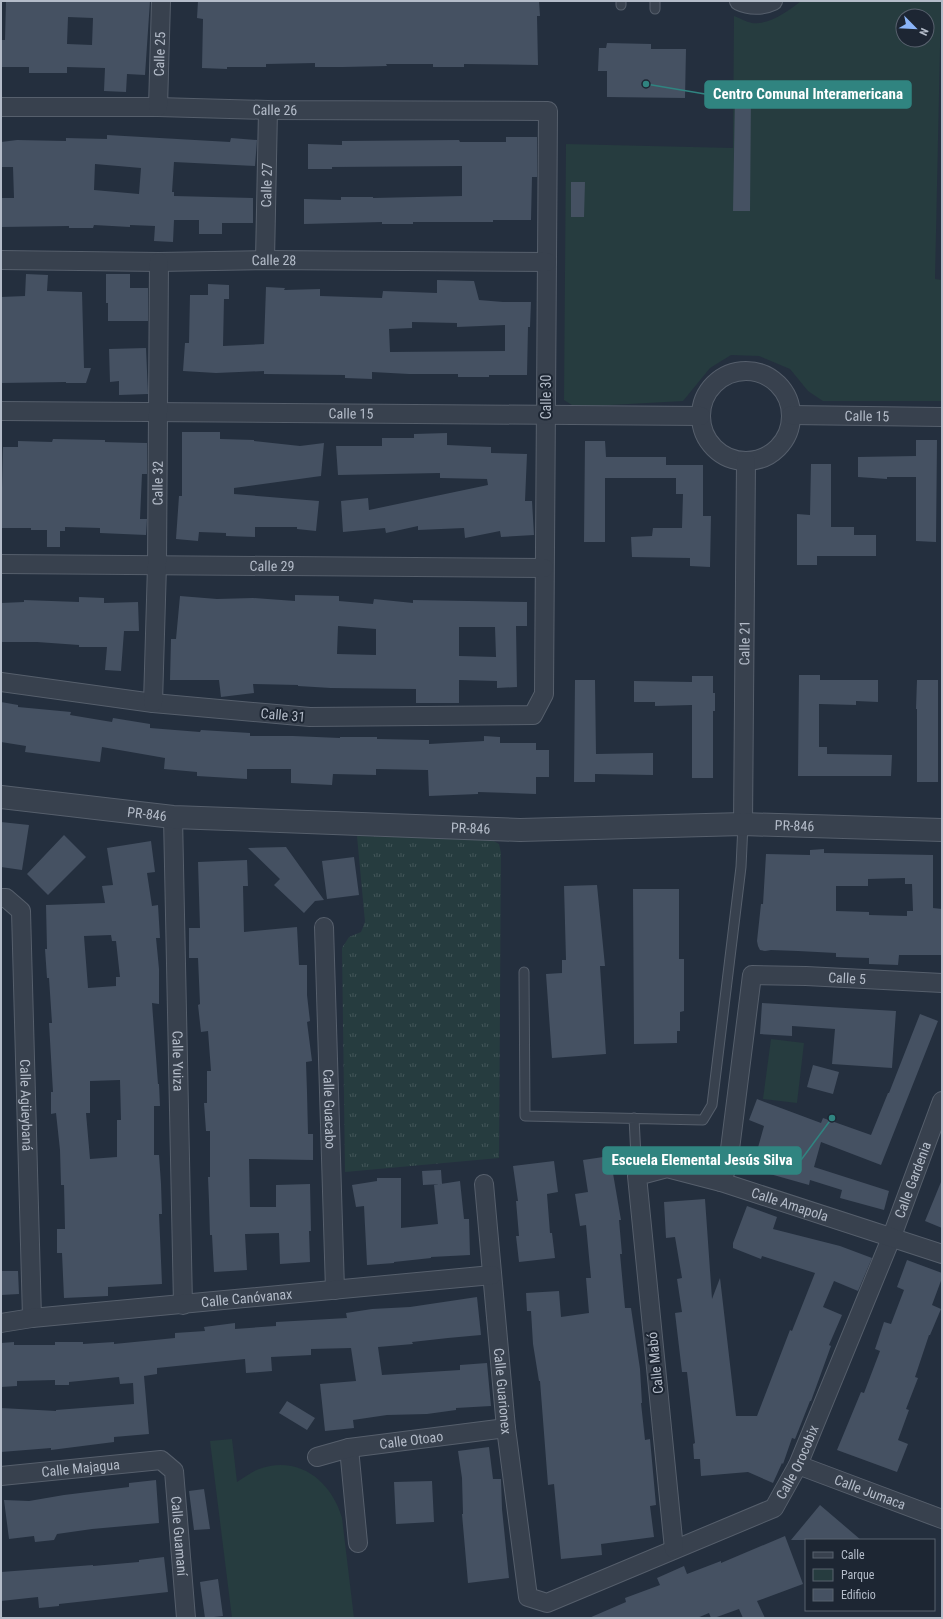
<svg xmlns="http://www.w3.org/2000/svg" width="943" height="1619" viewBox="0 0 943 1619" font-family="'Roboto Condensed',sans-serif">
  <defs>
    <pattern id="grass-tufts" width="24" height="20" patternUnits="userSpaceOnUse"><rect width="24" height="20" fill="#263c3f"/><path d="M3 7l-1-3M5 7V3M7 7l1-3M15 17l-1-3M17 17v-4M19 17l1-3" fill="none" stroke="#435659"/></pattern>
  </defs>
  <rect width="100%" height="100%" fill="#242f3e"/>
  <!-- grass -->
  <path fill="url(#grass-tufts)" d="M357,836L490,839L499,844L501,853L499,1158L345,1172L342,948L349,937L361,932L365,922Z"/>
  <!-- green -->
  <path fill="#263c3f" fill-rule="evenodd" d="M801,1H941L935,279L942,280V401H823L808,391L790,369L759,356L731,355L710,368L683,401L575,407L564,400L566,144L733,148L734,16C740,18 746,22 752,23C770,25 788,11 801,1ZM903,16H927V40H903Z
    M771,1039L804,1043L797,1103L763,1099Z
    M232,1439L237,1482C244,1478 251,1472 259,1469C298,1455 331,1480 342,1518L354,1618H232L210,1441Z"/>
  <!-- building -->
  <path fill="#455162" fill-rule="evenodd" d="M6,1H150L145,75L127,74L126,92L104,91L105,68L67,67V73H29V67H1V40H5ZM68,17L93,18L92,45L67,44Z
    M198,1H539L540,16H537L538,65L464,64V67H433V64H386L387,66L343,67H315V63L266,64V67H227V69L202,68L203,19L197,18Z
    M607,43L651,44V49H686L685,98L607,97V71H598L599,48H606Z
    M735,96H751L750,211H733Z
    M107,135L230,142L231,138L257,140L255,166L174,162L172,192H174V196L253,198V223H222V234H199V220H174L173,242L154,241L155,226L130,225V227L94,225L93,228H69V226L1,227V198H14L13,167H1V142L17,140L66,141V138L107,139ZM95,164L141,168L139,194L94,190Z
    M506,137H537V177H532L531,220H493V222H413V224H382V222L304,224V199L341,200V197H373V198L462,196V166L332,167V169H308V144L342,145V141L459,140L460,142H506Z
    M571,182H585L584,217H571Z
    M26,274L48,275L47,291L82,292L84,368H91L86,383H66V382L1,383V297L25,296Z
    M106,274H130V288H148V321H108V303H106Z
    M437,280L474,281L479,300L503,302H531L530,327H528L527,375H489V377H458V374H409L372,372V379L345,378V375L264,374V371L216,373L183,371L185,343H189L190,295H208V284L229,285V299H224L223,346L264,344L266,287L285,288L284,290L320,289V296L382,298L383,291L437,293ZM412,322L457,323V327L505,325V351L390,352L389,329L412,328Z
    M146,348L148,394L119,395V381L110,382L109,349Z
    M182,432H220V439L254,440V441L300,446L324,443L321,476L234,488V494L319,501L316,531L297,529V527H255V537L226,536V533L199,532L198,541L176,539L179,496H182Z
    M447,433V445L491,447V453L527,454L525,501H532L534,535L501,537L500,531L465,538L464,528L418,530V526L386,533L385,528L343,532L341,501L368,498L369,510L488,485L487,479L440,478V473L338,475L336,446H382V438H414V434Z
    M53,439L105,440V442L147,443V474H142L140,519H147L146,535L100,533V528L65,527V531H60V547H47V530H31V528H1L3,447H18V441L52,442Z
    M916,440H937L936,542L916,541V477H887V479L858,477V457L916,456Z
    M585,441H605L606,457H666V465H703V516H711L710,567L690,566V558L632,557L631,537L652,536L653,528H682L683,494H676V478H605V542H584Z
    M811,464H831V527H854V535H876V556H817V565H797V514L810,515Z
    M295,595L339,596V601L373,604L374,599L413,603V600L527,602V626H516L517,687L497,688V681L459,680V703H416V689L331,688L298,686V685L253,684L254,693L221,697L219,680H170L171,639H176L180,596L217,599L253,598L295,601ZM338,626L376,629V655L337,654ZM459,627H495L496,657L459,656Z
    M79,597L104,598V603L138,602L139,631H124L121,671L105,670L107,647H79V645L37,642H1V603L24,602V600L79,602Z
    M799,675H820V680H878V702L856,701V705L819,704V747H827V754L892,755L891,776H798Z
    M692,676H713V693H715V711H713V778H692V705L655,706V702H634V681L692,682Z
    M575,680H595L596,754L653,753V775L595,774V782H574Z
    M917,680H938V782H917V709H916Z
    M1,702L18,705V707L71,712L70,715L112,722L113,718L150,724V728L200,732L201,730L250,733V736H293L340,738V737H377V739L429,740V744L484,741V736L500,737V743H536V750H549V777H536V794L478,792V794L429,796L428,770L376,769V775L333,774L332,785L291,783V769H247V779L197,776V772L164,769L165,758L102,747L100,762L25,752L26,746L1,742Z
    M1,822L29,825L22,870L1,867Z
    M64,835L86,857L48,895L27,874Z
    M151,841L155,872L147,873L152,906L158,905L160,938H156L159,969V1004L152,1003L158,1084H159L160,1106H154V1155H159L161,1184L162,1214H159L162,1284L108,1287V1296L64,1298L62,1253H57V1229H65L64,1185H61L60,1150L56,1113L51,1114V1092H53L49,1023H52L49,978H47L45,949H47L46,905L105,903L102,886L113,885L107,848ZM111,935L112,941H116L120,977H116V986L88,988L84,936ZM120,1080L121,1120H117V1157L90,1159L86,1113H90V1081Z
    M286,847L324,900L315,901L304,913L274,885L280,879L248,848Z
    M824,849V853L933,855V908L942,909V955H899L898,965L869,964V958L836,957V953L798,951L771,950L765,951L760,950L758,946L757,941L761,904H763L766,854L810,855V850ZM905,878V884H912L913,911H907V916L869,915V912L836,911V886H868V879Z
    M354,857L359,895L327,899L322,861Z
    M247,860L248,886H243L244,932L297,927L299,965H307V995L310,1021L307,1022L312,1061L306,1062L307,1092L308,1134H313V1160L249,1159L250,1207H276V1185L310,1184L311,1231H309L310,1262L280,1264L279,1233L245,1234L247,1270L214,1272L212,1235H210L209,1201L208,1177H210V1131H206L204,1103H207V1071H211L208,1031L201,1032L198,1005L200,1004L198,958H189V928H200L198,862Z
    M597,885L605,966H600L606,1054L552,1058L546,974L562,973V960H566L564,886Z
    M633,889H679V959H684V1011L680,1012V1031H677V1043L634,1044Z
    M762,1003L896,1011L892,1068L832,1064L835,1029L792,1026V1036L760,1034Z
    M920,1014L938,1021L881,1165L821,1142L814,1167L889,1191L884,1210L840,1198L842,1190L810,1180L809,1185L752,1169L764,1126L749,1120L757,1099L821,1123L823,1118L871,1135L888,1093H889Z
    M813,1065L839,1072L833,1094L807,1087Z
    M610,1156L621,1220H619L622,1254H620L625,1308H631L640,1369L642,1403H641L645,1440L650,1439L656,1505L650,1506L654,1537L601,1544L602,1555L561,1559L554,1484L548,1485L540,1381H539L533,1344L531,1311H527L526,1293L559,1291L561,1317L589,1313L586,1278H591L586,1225L580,1226L575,1194L588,1192L583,1160Z
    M554,1161L558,1192L547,1194L550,1233H552L555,1258L519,1262L516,1236H519L516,1201H518L513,1166Z
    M441,1170L442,1184L423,1185L422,1171Z
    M377,1178H401V1228L438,1224L434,1185L460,1181L464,1219H469L470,1255L431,1257V1258L394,1262V1263L367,1265L364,1206L356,1207L352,1185L377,1181Z
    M941,1182H942V1228L925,1221Z
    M705,1199L712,1299L720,1278L736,1416H757L790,1330L792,1331L815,1273L762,1256L761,1259L733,1248V1243L747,1206L777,1217L773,1229L840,1246L872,1258L858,1291L834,1281L823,1307L842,1315L829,1345L831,1346L811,1401H810L795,1439L792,1438L783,1464L782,1463L773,1483L748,1472L701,1476L700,1459H694L693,1444L695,1443L687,1372H682L675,1313L682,1312L677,1279L682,1278L675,1237L666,1238L664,1202Z
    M907,1260L942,1273V1278L932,1305L941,1309L930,1335H929L915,1377L918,1378L906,1409L909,1410L898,1440L908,1444L897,1472L837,1450L861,1392L864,1393L880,1351L875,1349L884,1322L891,1324L904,1290L897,1287Z
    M1,1271H18L19,1294L1,1295Z
    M477,1297L481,1335L448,1338L412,1342L413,1344L378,1347L382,1375L460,1370V1365L487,1363L491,1406L456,1408V1410L427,1414L387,1415L353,1420L354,1428L325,1431L320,1384L356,1381L351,1348L311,1349V1355L271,1357L272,1371L246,1373L245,1359L157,1368V1374L144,1376L149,1434L114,1437V1442L51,1450V1448L1,1452V1408L56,1411V1410L134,1404L133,1383L120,1384L119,1377L69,1382V1385H55V1380L17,1381V1386L1,1387V1343L14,1342V1345H55V1342H83V1344L114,1342V1344L175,1338V1333L205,1331L204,1327L235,1323V1329L276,1326V1322L347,1318L346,1313L372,1309L410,1307Z
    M287,1401L315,1418L307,1430L279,1413Z
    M489,1447L493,1479H501L502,1509L509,1578L468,1583L462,1514H463L462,1478L458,1451Z
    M156,1480L159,1523L92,1529L57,1534L54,1540L35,1542L34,1536L9,1539L4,1500L29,1501L64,1495L129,1487V1483Z
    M432,1481L434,1522L396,1524L394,1482Z
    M204,1489L210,1529L194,1530L189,1491Z
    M820,1505L861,1540H791Z
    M785,1536L803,1584L757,1601L765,1618H743L739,1609L714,1618H711L709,1613L697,1618H589L626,1602L625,1598L660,1585L657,1578L684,1566L687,1574L721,1561V1563Z
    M164,1557L168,1592L59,1604V1606L39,1608L38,1597L1,1601V1572L93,1565V1566L139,1562V1560Z
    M218,1579L223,1616L205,1618L200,1582Z"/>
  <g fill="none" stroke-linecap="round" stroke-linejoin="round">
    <defs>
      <path id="service" d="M655,1V9
        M621,5V1
        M524,972L525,1116L703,1120L712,1105L741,867L743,824
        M634,1118L637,1176"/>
      <g id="minor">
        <path d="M739,1C749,6 763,6 773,1"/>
        <path id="s1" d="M1,107H158L268,110L548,111L544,694L533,715L310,717L153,703L1,682"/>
        <path id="s2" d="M158,107L161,1"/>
        <path id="s3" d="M1,260L159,262L265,260L547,262"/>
        <path id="s4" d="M265,260L268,110"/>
        <circle cx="746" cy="416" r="45"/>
        <path id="s5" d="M1,411L701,416"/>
        <path id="s6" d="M791,415L942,417"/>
        <path id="s7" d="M1,564L544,568"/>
        <path id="s8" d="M153,703L157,565L159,262"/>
        <path id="s9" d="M173,817L183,1305"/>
        <path id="s10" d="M743,824L746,461"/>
        <path id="s11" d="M1,898H6L21,911L32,1318"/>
        <path id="s12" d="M324,927L335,1290"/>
        <path id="s13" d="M721,1182L728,1165L752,975L806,976L942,983"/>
        <path id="s14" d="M484,1184L506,1428L528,1597L547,1603L774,1508L798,1465L892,1236L942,1101"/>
        <path id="s15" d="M1,1323L32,1318L492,1275"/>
        <path d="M349,1448L358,1543"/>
        <path id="s16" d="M317,1457L349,1448L506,1428"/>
        <path id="s17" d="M798,1465L942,1519"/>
        <path id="s18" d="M1,1476L161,1460L174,1471L186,1618"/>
        <path id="s19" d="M674,1549L637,1176L667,1168L721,1182L942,1254"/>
      </g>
      <g id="tertiary">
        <path id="s20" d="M1,797L173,817L520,830L743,824L942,830"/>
      </g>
    </defs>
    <!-- service casing -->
    <use href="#service" stroke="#565f6c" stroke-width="11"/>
    <!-- minor casing -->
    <use href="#minor" stroke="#565f6c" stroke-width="20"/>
    <!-- tertiary casing -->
    <use href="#tertiary" stroke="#565f6c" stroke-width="24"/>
    <!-- service -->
    <use href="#service" stroke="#38414e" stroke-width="9"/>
    <!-- minor -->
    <use href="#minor" stroke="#38414e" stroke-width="18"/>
    <!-- tertiary -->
    <use href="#tertiary" stroke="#38414e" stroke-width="22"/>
  </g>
  <g text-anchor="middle" stroke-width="4" stroke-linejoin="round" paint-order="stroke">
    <!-- street labels -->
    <g font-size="14" fill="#b4bcc9" stroke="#1d2633">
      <text dy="5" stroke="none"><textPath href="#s2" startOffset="53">Calle 25</textPath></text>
      <text dy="5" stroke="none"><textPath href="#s1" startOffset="274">Calle 26</textPath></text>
      <text dy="5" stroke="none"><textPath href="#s4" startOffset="75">Calle 27</textPath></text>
      <text dy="5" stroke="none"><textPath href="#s3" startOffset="273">Calle 28</textPath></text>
      <text transform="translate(546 397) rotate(-90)" y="5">Calle 30</text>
      <text dy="5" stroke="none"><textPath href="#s5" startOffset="350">Calle 15</textPath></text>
      <text dy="5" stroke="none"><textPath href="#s6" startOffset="76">Calle 15</textPath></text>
      <text dy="5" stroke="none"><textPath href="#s8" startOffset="220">Calle 32</textPath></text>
      <text dy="5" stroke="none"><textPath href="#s7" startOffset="271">Calle 29</textPath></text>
      <text dy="5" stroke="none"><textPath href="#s10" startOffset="181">Calle 21</textPath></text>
      <text transform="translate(283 715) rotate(5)" y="5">Calle 31</text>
      <text dy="5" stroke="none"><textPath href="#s20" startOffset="147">PR-846</textPath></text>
      <text dy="5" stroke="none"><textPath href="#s20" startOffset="795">PR-846</textPath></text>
      <text dy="5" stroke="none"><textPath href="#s20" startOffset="471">PR-846</textPath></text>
      <text dy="5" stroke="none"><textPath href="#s13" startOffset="305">Calle 5</textPath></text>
      <text dy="5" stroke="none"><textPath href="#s9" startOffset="244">Calle Yuiza</textPath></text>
      <text dy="5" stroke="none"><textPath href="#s11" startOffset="219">Calle Agüeybaná</textPath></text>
      <text dy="5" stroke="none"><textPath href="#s12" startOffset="182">Calle Guacabo</textPath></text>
      <text dy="5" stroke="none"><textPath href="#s14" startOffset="1038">Calle Gardenia</textPath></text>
      <text dy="5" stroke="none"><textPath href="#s19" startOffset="534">Calle Amapola</textPath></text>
      <text dy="5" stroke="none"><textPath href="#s15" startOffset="247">Calle Canóvanax</textPath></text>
      <text transform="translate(655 1363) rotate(-96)" y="5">Calle Mabó</text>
      <text dy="5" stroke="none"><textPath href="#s14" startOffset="208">Calle Guarionex</textPath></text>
      <text dy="5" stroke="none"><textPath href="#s16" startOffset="96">Calle Otoao</textPath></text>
      <text dy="5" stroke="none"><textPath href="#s14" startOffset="733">Calle Orocobix</textPath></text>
      <text dy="5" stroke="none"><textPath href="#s18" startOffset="80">Calle Majagua</textPath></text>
      <text dy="5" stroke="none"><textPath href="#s17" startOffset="77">Calle Jumaca</textPath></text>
      <text dy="5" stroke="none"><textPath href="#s18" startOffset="243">Calle Guamaní</textPath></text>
    </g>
  </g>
  <!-- callouts -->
  <path fill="none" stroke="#308480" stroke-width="1.5" d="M646 84L705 94M832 1118L801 1160"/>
  <g fill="#308480" stroke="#1d2633" stroke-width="1.5">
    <circle cx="646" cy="84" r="4"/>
    <circle cx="832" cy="1118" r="4"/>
  </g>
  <g fill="#308480" stroke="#308480" stroke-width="1.5">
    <rect x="705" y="81" width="206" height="27" rx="4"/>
    <rect x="603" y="1147" width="198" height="27" rx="4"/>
  </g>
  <g font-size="15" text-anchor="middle" font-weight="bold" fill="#fff">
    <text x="808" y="99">Centro Comunal Interamericana</text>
    <text x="702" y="1165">Escuela Elemental Jesús Silva</text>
  </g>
  <!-- border -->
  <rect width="943" height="1619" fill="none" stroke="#b4bcc9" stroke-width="4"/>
  <!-- legend -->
  <rect x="805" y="1539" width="130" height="72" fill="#1d2633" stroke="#59626f"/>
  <rect x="813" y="1552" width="20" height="6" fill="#38414e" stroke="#59626f"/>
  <text x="841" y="1559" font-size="12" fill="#b4bcc9">Calle</text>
  <rect x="813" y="1569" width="20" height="12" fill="#263c3f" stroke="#59626f"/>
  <text x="841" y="1579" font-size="12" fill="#b4bcc9">Parque</text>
  <rect x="813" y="1589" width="20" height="12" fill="#455162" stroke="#59626f"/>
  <text x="841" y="1599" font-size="12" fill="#b4bcc9">Edificio</text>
  <!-- north arrow -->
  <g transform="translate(915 28) rotate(114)"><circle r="19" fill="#1d2633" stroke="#59626f"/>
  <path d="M0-3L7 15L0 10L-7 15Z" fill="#8ab4f8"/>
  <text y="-6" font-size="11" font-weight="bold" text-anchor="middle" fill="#b4bcc9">N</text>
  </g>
</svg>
